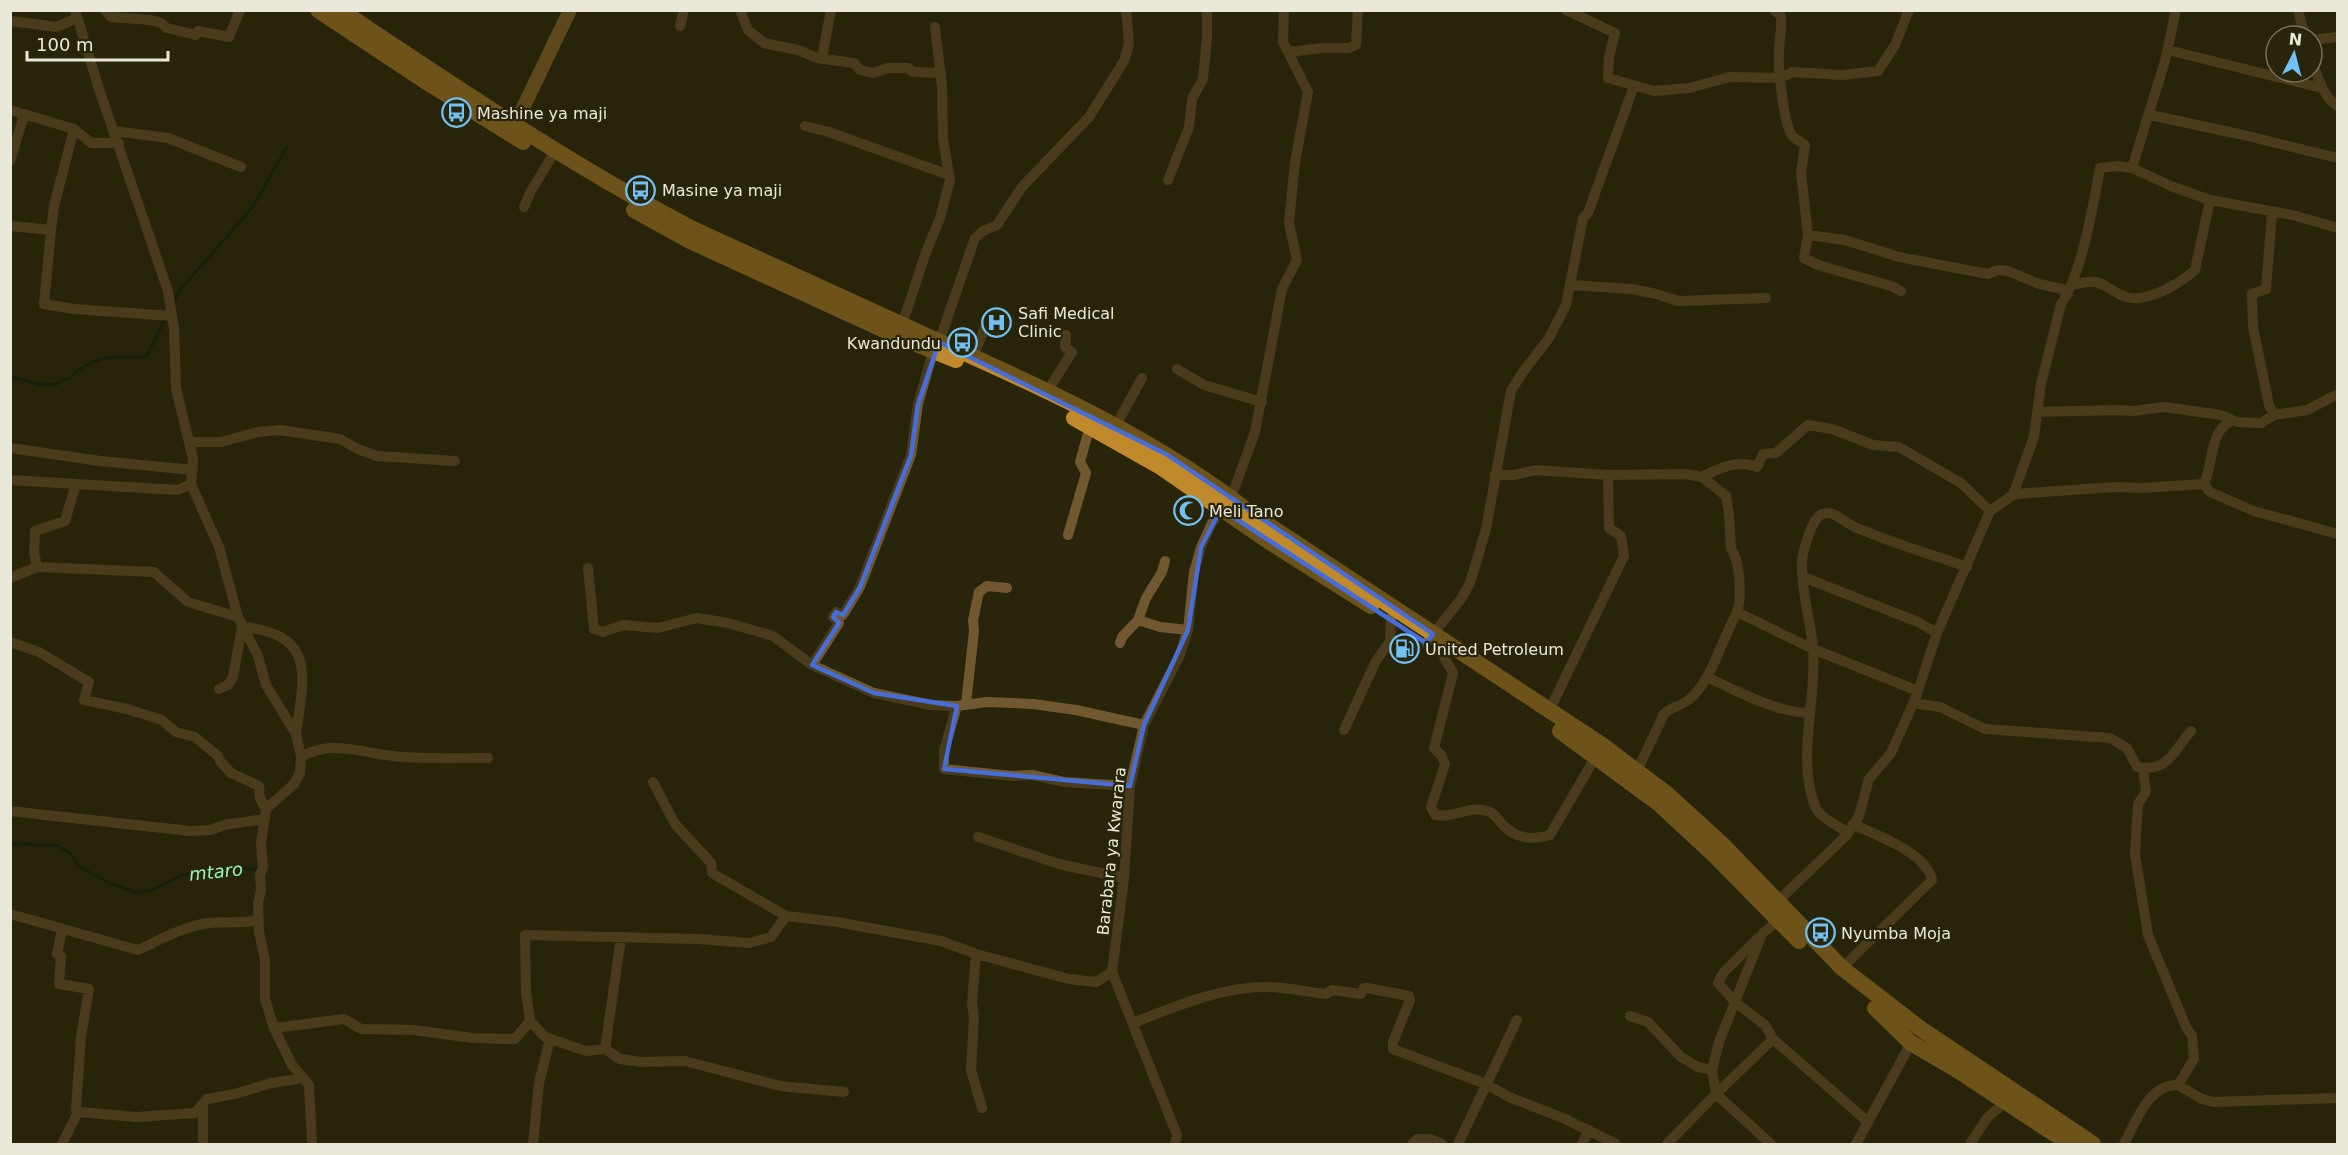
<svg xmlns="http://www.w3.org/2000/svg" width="2348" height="1155" viewBox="0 0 2348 1155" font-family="'DejaVu Sans',sans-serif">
  <rect width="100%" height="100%" fill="#28250b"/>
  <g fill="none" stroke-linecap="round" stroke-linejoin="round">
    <!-- stream -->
    <path stroke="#001c0c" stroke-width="3" d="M174,302L179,291L252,208L287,147
      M10,377L43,385L57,384L64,379H69C94,354 113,356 146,357L165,319
      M10,843L59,846L71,854L78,866L109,883L137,893L152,890L182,875L258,868"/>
    <!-- street -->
    <path stroke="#725830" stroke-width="10" d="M75,10L99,89L168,291L174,328L176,388L193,459L191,484L219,547L238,617L258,656L266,685L296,734L301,757L300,773L294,784L266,809L265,816L261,843L263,867L260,875L261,890L258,903L259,932L265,960V999L274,1028L292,1065L309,1085L312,1144
      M105,10L111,17L151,20L161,23L167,28L195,35L198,31L229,37L240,10
      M740,10L748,30L764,43L798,50L817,58L854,63L860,70L873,73L888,68H908L913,72L941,73
      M1566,10L1615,33L1609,57L1608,78L1654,91L1690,88L1729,77L1780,78L1793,72L1842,75L1878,71L1895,45L1909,10
      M1774,10L1781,16C1782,29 1779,41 1779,54C1778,68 1784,128 1793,137C1796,140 1801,141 1805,145L1801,173L1808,235L1804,258L1818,265L1891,286L1901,291
      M2298,10L2305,36
      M10,21L57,27L77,18
      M680,26L684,10
      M2312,40L2338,37
      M2168,50L2322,88
      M1288,52L1323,48H1349L1356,45L1358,10
      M822,58L831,10
      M2312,62C2318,77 2323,96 2338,107
      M10,110L74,129L91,143H119
      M2150,115L2239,134L2338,158
      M805,126L829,132L949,175
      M114,131L168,138L241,167
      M10,161L24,115
      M2132,168L2165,61L2176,10
      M1168,180L1189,127L1192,99L1203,79L1207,38V10
      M524,207L531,191L551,158
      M2272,212L2266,289L2252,294L2253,327L2269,405L2274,415
      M10,226L51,230L54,206L74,129
      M51,230L44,304L74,309L172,316
      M1808,235L1845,240L1899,257L1988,274L1998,270L2008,271L2039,284L2062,289L2068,294
      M1570,285L1632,289L1656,294L1678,301L1766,298
      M2072,285C2079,284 2088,281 2095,282C2107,284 2115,294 2126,297C2148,303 2179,284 2195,270L2210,200
      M902,325L926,252L940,218L950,180L943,139L942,86L935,27
      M973,357L986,325
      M1177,369L1204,385L1262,402
      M1047,392L1072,352L1065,347L1066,335
      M2037,412L2117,410L2133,411L2164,407L2221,415L2237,422L2261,423L2274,415L2307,410L2338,394
      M1115,427L1142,378
      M189,442H221L258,432L280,430L340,439L358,449L377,456L455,461
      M10,448L100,461L193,470
      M1495,475H1514L1535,470L1608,475L1685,474L1702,477L1726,496L1729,514L1731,549C1740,559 1742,598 1737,612C1735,618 1731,623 1729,629C1718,652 1710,680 1691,698C1682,706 1672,706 1664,714L1637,771
      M1702,477C1719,468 1739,459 1757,467L1763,454L1776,453L1808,425L1832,429L1873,445L1899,447L1961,483L1990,511
      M10,480L76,484
      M2204,484C2214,464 2208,433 2231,421
      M2013,495L2034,437L2041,384L2061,304C2082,273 2093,206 2100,168L2118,166L2132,168L2171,186L2210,200L2292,215L2338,228
      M1068,535L1086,473L1080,462L1090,426
      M37,567L34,552L35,531L65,521L76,484L178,490L191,484
      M588,568L594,629L603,632L623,625L658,628L697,618L728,623L773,636L812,665L874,693L931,705L957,706L987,702L1033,704L1076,710L1144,725
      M1803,577L1918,622L1937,633
      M10,578L37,567L154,572L188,602L238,617
      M1737,612L1813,649L1918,691
      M1138,620L1160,627L1188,630
      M10,642L39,652L89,682L84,700L127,709L162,720L176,732L195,737L218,756L220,761L231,773L259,786L260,798L266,809
      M1120,643L1122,637L1138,620L1146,598L1162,572L1165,561
      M1426,643L1461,599L1470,583L1486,529L1511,391L1523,372L1549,338L1566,305L1583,218L1588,213L1634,86
      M1442,653L1453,673L1434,748L1441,755L1445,764L1431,807L1435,815C1453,819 1470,804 1490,812C1495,814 1499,821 1503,825C1516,839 1534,840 1550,835L1596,756
      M812,665L839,623L833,617L836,612L843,615L860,587L911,455L918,404L933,352L939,342L975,238L983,231L997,225L1022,187L1089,117L1124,61L1129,44L1126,10
      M1707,677C1736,691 1778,713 1809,713
      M219,689L228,685L233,677L242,627C317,634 304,676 296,734
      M1913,703L1940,707L1985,729L2110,738L2127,748L2137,767C2170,772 2173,751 2191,731
      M966,704L974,631L973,620L979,592L987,586L1007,588
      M957,706L944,750V769L1013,776L1032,775L1064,782L1130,786
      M1549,711L1624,556L1621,536L1609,528L1608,475
      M1344,730L1376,661L1390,641L1391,618
      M301,757C333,737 369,756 404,757C432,759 460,758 488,758
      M653,782L675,824L711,863L712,873L786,916
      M10,811L190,831L211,830L224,825L265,819
      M1847,833C1835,822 1820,820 1814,804C1797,753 1817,701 1813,649C1811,621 1801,593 1802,563C1802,553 1812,518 1822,514C1833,509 1845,523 1855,527C1891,543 1930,554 1967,567
      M978,837L1059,864L1124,878
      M1777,902L1846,836L1859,816L1869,779L1891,753L1916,697L1937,633L1990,511L2013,495L2027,493L2115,487L2141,488L2204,484L2210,492L2254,511L2338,534
      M10,914L138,950C160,940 182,927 208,923C225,921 242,924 259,920
      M62,929L57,954L61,956L59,984L89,989L81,1037L76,1109L78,1112L62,1144
      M621,938L605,1049L620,1059L641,1062L685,1061L780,1086L844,1092
      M1758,938L1724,972L1718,983L1735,1002L1765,1025L1773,1039L1868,1122
      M976,954L972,1003L974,1018L971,1070L982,1108
      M1842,968L1932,880C1926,852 1877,836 1853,824
      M1630,1016L1648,1022L1681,1057L1698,1067L1712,1070
      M1133,1023C1174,1007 1220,987 1266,987C1286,987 1306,992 1326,994L1332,990L1361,994L1364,988H1367L1409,996L1410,1000L1393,1042V1049L1486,1084L1509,1097L1563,1118L1616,1144
      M274,1028L344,1019L361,1029L414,1030L473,1038L515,1039L530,1021
      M605,1049L586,1051L545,1037L530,1021L526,992L525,935L699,939L749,943L771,937L786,916L837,922L941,941L976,954L1069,979L1096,982L1112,972
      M2178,1085L2202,1099L2213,1102L2338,1098
      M203,1106V1144
      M78,1112L137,1117L195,1113L207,1099L235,1094L271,1083L303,1078
      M533,1144L539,1083L550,1039
      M1175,1144L1177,1135L1112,972L1124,878L1130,786L1144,725L1180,655L1188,630L1194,572L1201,547L1212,523L1231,498L1255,432L1282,289L1297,260L1289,223L1295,162L1308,92L1283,42L1284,10
      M1412,1144L1417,1139H1429L1442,1144
      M1458,1144L1517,1020
      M1582,1144L1589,1130
      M1667,1144L1716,1094L1712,1070L1719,1042L1762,934L1782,917
      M1771,1144L1716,1094L1773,1039
      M1856,1144L1911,1043
      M1970,1144L1987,1118L2005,1102
      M2124,1144C2136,1122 2148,1084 2178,1085L2194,1059L2192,1036L2186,1027L2148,935L2135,854L2138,804L2146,792L2143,768"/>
    <!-- secondary -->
    <path stroke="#9e7430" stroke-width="14" d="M511,133L570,10"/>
    <!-- primary -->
    <path stroke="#c0892b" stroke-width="16" d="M318,10L428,83L523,142
      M340,10C456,87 572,166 695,230C777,267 858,305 940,342C1048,390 1160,441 1253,515L1602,745L1667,794L1724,846L1842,968L1921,1029L2093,1144
      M634,210L690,241L897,336L956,360
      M1074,418L1159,466L1268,541L1371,606
      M1560,731L1658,803L1713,854L1799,941
      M1875,1008L1911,1043L1954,1068L2070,1144"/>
  </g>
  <!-- marked area -->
  <path d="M0 0H2348V1155H0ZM939,342L1166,454L1433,634L1426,643L1221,509L1201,547L1188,630L1144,725L1130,786L944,769L957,706L874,693L812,665L839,623L833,617L836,612L843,615L860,587L911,455L918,404Z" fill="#28250b" fill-opacity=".55" fill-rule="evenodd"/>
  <path fill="none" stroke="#466dd8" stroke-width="4.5" stroke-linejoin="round" d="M939,342L1166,454L1433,634L1426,643L1221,509L1201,547L1188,630L1144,725L1130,786L944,769L957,706L874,693L812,665L839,623L833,617L836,612L843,615L860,587L911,455L918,404Z"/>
  <!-- icons -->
  <defs>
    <symbol id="bus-ring" viewBox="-11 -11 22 22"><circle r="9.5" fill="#28250b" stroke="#72c1f5" stroke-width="1.5"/><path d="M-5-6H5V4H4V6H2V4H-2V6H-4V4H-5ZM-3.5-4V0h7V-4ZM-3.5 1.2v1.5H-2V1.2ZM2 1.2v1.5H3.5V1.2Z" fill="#72c1f5"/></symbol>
    <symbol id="hospital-ring" viewBox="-11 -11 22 22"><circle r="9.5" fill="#28250b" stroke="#72c1f5" stroke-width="1.5"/><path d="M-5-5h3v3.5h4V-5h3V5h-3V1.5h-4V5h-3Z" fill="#72c1f5"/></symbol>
    <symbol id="mosque-ring" viewBox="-11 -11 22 22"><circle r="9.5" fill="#28250b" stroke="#72c1f5" stroke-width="1.5"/><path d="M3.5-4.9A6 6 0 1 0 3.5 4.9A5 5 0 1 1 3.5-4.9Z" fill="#72c1f5"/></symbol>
    <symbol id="fuel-ring" viewBox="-11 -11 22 22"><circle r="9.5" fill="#28250b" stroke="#72c1f5" stroke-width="1.5"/><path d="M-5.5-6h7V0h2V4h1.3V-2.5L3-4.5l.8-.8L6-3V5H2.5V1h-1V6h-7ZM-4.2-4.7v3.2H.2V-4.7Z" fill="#72c1f5"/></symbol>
  </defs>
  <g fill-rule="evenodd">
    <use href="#bus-ring" x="440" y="96" width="33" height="33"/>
    <use href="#bus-ring" x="624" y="174" width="33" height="33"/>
    <use href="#hospital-ring" x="980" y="306" width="33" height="33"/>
    <use href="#bus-ring" x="946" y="326" width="33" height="33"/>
    <use href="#mosque-ring" x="1172" y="494" width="33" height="33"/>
    <use href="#fuel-ring" x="1388" y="632" width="33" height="33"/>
    <use href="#bus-ring" x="1804" y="916" width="33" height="33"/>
  </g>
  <g text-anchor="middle" stroke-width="4.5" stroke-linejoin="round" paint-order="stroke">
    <!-- poi labels -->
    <g font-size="16" fill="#eae9d9" stroke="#28250b" text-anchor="start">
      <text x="477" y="119">Mashine ya maji</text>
      <text x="662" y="196">Masine ya maji</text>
      <text x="1018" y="319">Safi Medical<tspan x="1018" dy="18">Clinic</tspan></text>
      <text x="941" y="349" text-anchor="end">Kwandundu</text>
      <text x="1209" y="517">Meli Tano</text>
      <text x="1425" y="655">United Petroleum</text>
      <text x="1841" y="939">Nyumba Moja</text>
    </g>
    <!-- street labels -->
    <g font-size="16" fill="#eae9d9" stroke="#28250b">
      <text transform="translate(1111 851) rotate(-84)" y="6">Barabara ya Kwarara</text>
    </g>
    <!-- water labels -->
    <g font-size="18" font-style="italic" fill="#97f5bf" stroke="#28250b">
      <text transform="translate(216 872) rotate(-6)" y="6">mtaro</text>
    </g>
  </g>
  <!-- border -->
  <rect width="2348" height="1155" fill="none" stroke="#eae9d9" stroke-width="24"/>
  <!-- north arrow -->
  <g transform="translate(2294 54) rotate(6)"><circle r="28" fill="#28250b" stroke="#76735d" stroke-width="1.5"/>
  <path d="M0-4.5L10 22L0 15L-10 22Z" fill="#72c1f5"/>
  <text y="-9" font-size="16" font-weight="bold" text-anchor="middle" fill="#eae9d9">N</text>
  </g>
  <!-- scale -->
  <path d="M27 51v9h141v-9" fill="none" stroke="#eae9d9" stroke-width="3"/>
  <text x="36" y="51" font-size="18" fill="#eae9d9" stroke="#28250b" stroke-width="4.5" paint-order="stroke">100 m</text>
</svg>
